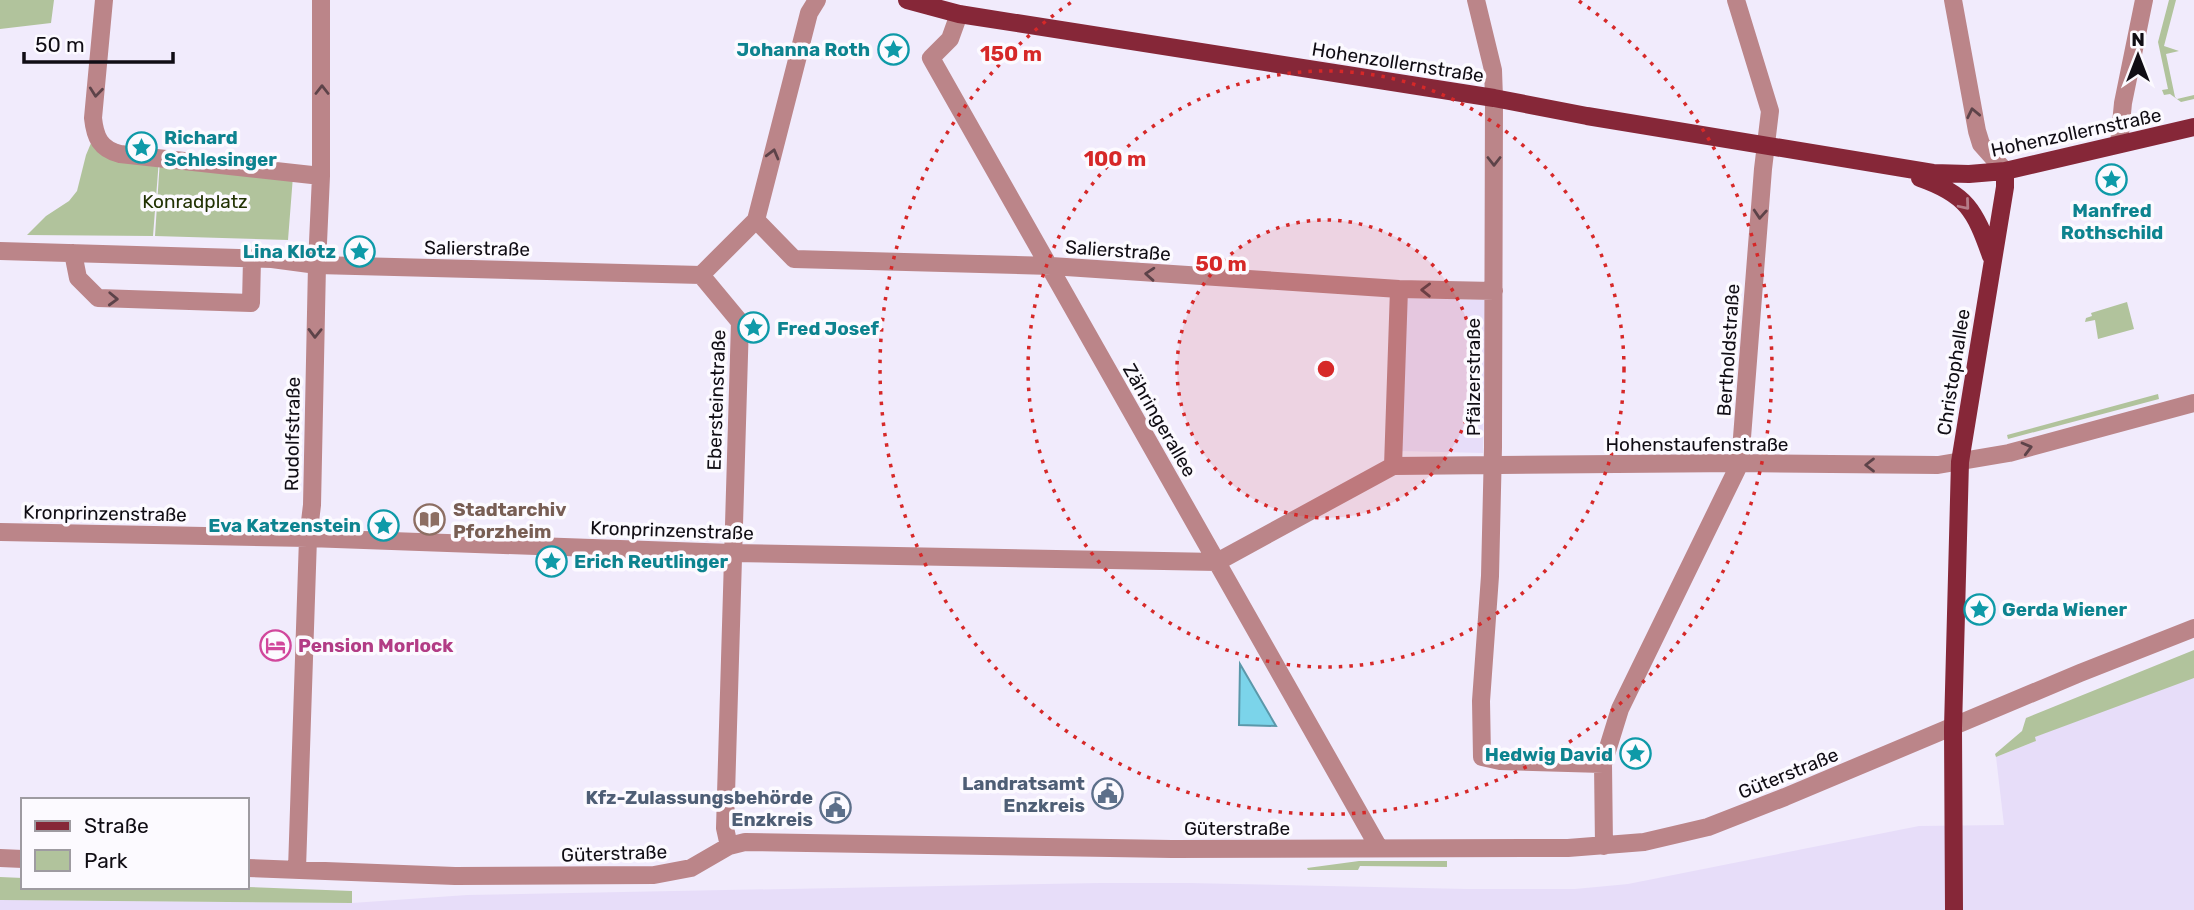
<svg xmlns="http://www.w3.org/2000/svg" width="2194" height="910" viewBox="0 0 2194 910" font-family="Rubik,sans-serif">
  <rect width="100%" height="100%" fill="#f1ebfc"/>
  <!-- built -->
  <path fill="#e7ddf9" d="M1403,298L1486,300L1483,453L1400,451Z
    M2194,677V910H0V900L352,903L467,895L1100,883H1189L1467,889H1575L1628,884L1919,826L2004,825L1996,757L2036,741L2034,737Z"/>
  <!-- green -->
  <path fill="#b1c39c" d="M0,0H54L51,23L0,29Z
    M2169,0H2176L2164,46L2179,51L2166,54L2175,97L2177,99L2194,95V99L2181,102L2170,94L2164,95L2162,90L2168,89L2158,42Z
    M94,136L159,159L153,236L27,235L46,216L69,201L77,191L86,155Z
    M160,159L293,176L288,240L155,236Z
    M2127,302L2134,329L2098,339L2095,320L2085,322L2086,318L2092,316L2091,313Z
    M2158,394L2159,399L2008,439L2007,435Z
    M2194,650V678L2035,737L2036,741L1996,757L1995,754L2022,731L2026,718Z
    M1359,861H1447V867L1360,866L1358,870H1308L1307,868Z
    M0,877L23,878V887H247L352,891V903L0,900Z"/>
  <!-- water -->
  <path fill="#7bd4ea" stroke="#5b98aa" stroke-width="2" d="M1240,664L1276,726L1239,725Z"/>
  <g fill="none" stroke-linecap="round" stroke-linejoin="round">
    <!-- minor -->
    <path stroke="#bb8589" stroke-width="18" d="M104,0L93,118C95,137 100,149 120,154L321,176
      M1476,0L1493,70L1494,98L1493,447L1490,576L1481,701L1482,757L1500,761L1603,764
      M1953,0L1977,131L1981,144L2005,171
      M959,14L950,39L931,58L1379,848
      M2119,144L2123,103L2144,0
      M756,220L794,259L1051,266L1399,289L1494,291
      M0,251L272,259L317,265L701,275
      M73,253L78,278L98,298L251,303L252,259
      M701,275L740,322L725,828L729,846
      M701,275L756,220L809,13L817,0
      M1393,466L1399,289
      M0,532L308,538L732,553L1217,562L1393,466L1740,463L1938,465L2009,453L2194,403
      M1604,846L1603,764L1620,709L1740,463L1763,169L1770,111L1736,0
      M0,858L23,859
      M247,868L455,876L654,875L691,868L729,846L745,842L1172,849L1568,848L1644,842L1708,827L1785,797L2080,673L2194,628
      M297,869L308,538L312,505L317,265L321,176V0"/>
    <!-- major -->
    <path stroke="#862738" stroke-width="18" d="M907,0L959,14L1494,98L1587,116L1933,173L1969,174L2005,171L2194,127
      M1920,178C1966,194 1975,210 1991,256
      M1954,910L1953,728L1960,462L2005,187V171"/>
  </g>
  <!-- one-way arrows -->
  <defs><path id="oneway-chevron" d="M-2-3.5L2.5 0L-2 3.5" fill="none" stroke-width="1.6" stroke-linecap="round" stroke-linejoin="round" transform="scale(1.75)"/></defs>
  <g stroke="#5d4349">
    <use href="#oneway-chevron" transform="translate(322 90) rotate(-90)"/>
    <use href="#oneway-chevron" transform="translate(96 92) rotate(96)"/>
    <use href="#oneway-chevron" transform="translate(1973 113) rotate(-102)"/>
    <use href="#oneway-chevron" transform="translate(773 154) rotate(-75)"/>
    <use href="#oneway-chevron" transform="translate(1494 161) rotate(90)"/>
    <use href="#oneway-chevron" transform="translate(1760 214) rotate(94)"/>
    <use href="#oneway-chevron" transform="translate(1150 274) rotate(-176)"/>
    <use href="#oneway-chevron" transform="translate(1426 290) rotate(-179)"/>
    <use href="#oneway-chevron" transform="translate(113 299) rotate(2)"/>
    <use href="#oneway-chevron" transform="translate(315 333) rotate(91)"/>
    <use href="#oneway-chevron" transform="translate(2027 448) rotate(-15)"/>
    <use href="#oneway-chevron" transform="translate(1870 465) rotate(-180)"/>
  </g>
  <use stroke="#b57b88" href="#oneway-chevron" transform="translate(1965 205) rotate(50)"/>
  <!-- distance rings -->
  <circle cx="1326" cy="369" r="149" fill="#d62828" fill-opacity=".12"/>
  <g fill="none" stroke="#d62828" stroke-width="3.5" stroke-dasharray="3.5 7">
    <circle cx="1326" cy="369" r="149"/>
    <circle cx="1326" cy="369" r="298"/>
    <path d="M1579 1A446 446 0 1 1 1073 1"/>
  </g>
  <!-- icons -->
  <defs>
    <symbol id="sight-ring" viewBox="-11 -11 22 22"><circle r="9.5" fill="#fcfaff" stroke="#0f9aa8" stroke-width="1.5"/><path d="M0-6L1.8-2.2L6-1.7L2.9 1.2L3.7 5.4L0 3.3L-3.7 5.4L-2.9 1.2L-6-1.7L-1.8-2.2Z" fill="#0f9aa8"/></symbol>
    <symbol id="library-ring" viewBox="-11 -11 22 22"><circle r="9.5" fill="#fcfaff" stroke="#8d6e63" stroke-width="1.5"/><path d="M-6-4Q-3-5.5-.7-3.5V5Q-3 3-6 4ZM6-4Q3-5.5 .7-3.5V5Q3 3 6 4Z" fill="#8d6e63"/></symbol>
    <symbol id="hotel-ring" viewBox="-11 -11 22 22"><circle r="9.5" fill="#fcfaff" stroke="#d1479c" stroke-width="1.5"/><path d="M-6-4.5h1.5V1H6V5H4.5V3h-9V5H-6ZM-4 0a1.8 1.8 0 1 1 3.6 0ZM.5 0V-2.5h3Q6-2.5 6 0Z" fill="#d1479c"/></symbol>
    <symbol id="civic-ring" viewBox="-11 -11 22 22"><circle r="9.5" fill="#fcfaff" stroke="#5c6f8a" stroke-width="1.5"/><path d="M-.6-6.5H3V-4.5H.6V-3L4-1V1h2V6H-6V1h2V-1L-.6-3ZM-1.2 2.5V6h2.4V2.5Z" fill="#5c6f8a"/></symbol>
  </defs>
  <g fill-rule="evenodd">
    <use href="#sight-ring" x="876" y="32" width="35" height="35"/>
    <use href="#sight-ring" x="124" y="130" width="35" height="35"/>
    <use href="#sight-ring" x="2094" y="162" width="35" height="35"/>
    <use href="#sight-ring" x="342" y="234" width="35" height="35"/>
    <use href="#sight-ring" x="736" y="310" width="35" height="35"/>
    <use href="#library-ring" x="412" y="502" width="35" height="35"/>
    <use href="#sight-ring" x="366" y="508" width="35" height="35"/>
    <use href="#sight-ring" x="534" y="544" width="35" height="35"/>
    <use href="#sight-ring" x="1962" y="592" width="35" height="35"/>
    <use href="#hotel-ring" x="258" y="628" width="35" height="35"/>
    <use href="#sight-ring" x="1618" y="736" width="35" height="35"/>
    <use href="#civic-ring" x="1090" y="776" width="35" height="35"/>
    <use href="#civic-ring" x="818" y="790" width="35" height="35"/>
  </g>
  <g text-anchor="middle" stroke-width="7" stroke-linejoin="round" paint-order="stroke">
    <!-- culture labels -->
    <g font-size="19" font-weight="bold" fill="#0d838f" stroke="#fcfaff" text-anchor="end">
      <text x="870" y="56">Johanna Roth</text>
      <text x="164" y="144" text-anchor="start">Richard<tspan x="164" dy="22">Schlesinger</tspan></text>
      <text x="2112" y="217" text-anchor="middle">Manfred<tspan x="2112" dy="22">Rothschild</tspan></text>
      <text x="336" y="258">Lina Klotz</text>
      <text x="777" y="335" text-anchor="start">Fred Josef</text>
      <text x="361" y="532">Eva Katzenstein</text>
      <text x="574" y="568" text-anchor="start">Erich Reutlinger</text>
      <text x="2002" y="616" text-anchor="start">Gerda Wiener</text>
      <text x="1613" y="761">Hedwig David</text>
    </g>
    <!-- street labels -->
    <g font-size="19" fill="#100d14" stroke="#fcfaff">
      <text transform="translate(1398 62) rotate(9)" y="7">Hohenzollernstraße</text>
      <text transform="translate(2076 132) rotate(-12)" y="7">Hohenzollernstraße</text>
      <text transform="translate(477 248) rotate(1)" y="7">Salierstraße</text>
      <text transform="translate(1118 250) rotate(4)" y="7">Salierstraße</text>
      <text transform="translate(1728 350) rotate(-86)" y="7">Bertholdstraße</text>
      <text transform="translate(1953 372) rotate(-81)" y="7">Christophallee</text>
      <text transform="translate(1473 377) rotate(-90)" y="7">Pfälzerstraße</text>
      <text transform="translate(716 400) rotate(-88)" y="7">Ebersteinstraße</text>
      <text transform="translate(1160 420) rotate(60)" y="7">Zähringerallee</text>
      <text transform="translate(292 434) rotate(-89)" y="7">Rudolfstraße</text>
      <text x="1697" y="451">Hohenstaufenstraße</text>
      <text transform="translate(105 513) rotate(1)" y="7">Kronprinzenstraße</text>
      <text transform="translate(672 530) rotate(2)" y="7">Kronprinzenstraße</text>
      <text transform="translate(1788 773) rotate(-22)" y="7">Güterstraße</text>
      <text x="1237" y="835">Güterstraße</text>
      <text transform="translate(614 853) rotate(-2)" y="7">Güterstraße</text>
    </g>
    <!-- park labels -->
    <g font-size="19" fill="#213203" stroke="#fcfaff">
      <text x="195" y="208">Konradplatz</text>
    </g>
    <!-- education labels -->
    <g font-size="19" font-weight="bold" fill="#785e54" stroke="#fcfaff" text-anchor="start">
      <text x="453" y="516">Stadtarchiv<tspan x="453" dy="22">Pforzheim</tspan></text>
    </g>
    <!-- hotel labels -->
    <g font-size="19" font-weight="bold" fill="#b23c85" stroke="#fcfaff" text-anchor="start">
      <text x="298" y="652">Pension Morlock</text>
    </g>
    <!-- service labels -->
    <g font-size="19" font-weight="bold" fill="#4e5e75" stroke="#fcfaff" text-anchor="end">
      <text x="1085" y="790">Landratsamt<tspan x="1085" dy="22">Enzkreis</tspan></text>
      <text x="813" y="804">Kfz-Zulassungsbehörde<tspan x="813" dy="22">Enzkreis</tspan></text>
    </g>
  </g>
  <circle cx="1326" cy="369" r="10" fill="#d62828" stroke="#fcfaff" stroke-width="3.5"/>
  <g font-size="21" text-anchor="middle" font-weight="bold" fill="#d62828" stroke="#fcfaff" stroke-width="7" stroke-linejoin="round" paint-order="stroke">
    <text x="1011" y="61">150 m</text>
    <text x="1115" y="166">100 m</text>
    <text x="1221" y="271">50 m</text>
  </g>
  <!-- legend -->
  <rect x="21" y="798" width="228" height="91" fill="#fcfaff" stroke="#9e9ba1" stroke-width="2"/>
  <rect x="35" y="821" width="35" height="10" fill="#862738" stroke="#9e9ba1" stroke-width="2"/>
  <text x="84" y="833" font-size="21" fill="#100d14">Straße</text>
  <rect x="35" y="850" width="35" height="21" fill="#b1c39c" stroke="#9e9ba1" stroke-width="2"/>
  <text x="84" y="868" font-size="21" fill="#100d14">Park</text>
  <!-- north arrow -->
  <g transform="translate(2138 56)" stroke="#fcfaff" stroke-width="5" paint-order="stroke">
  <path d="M0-5L12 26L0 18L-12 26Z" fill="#100d14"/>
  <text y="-10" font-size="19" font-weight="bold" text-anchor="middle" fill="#100d14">N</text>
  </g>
  <!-- scale -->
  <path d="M24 52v10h149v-10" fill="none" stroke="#100d14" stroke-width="3.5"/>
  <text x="35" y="52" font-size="21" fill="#100d14" stroke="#fcfaff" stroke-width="5" paint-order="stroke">50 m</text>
</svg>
